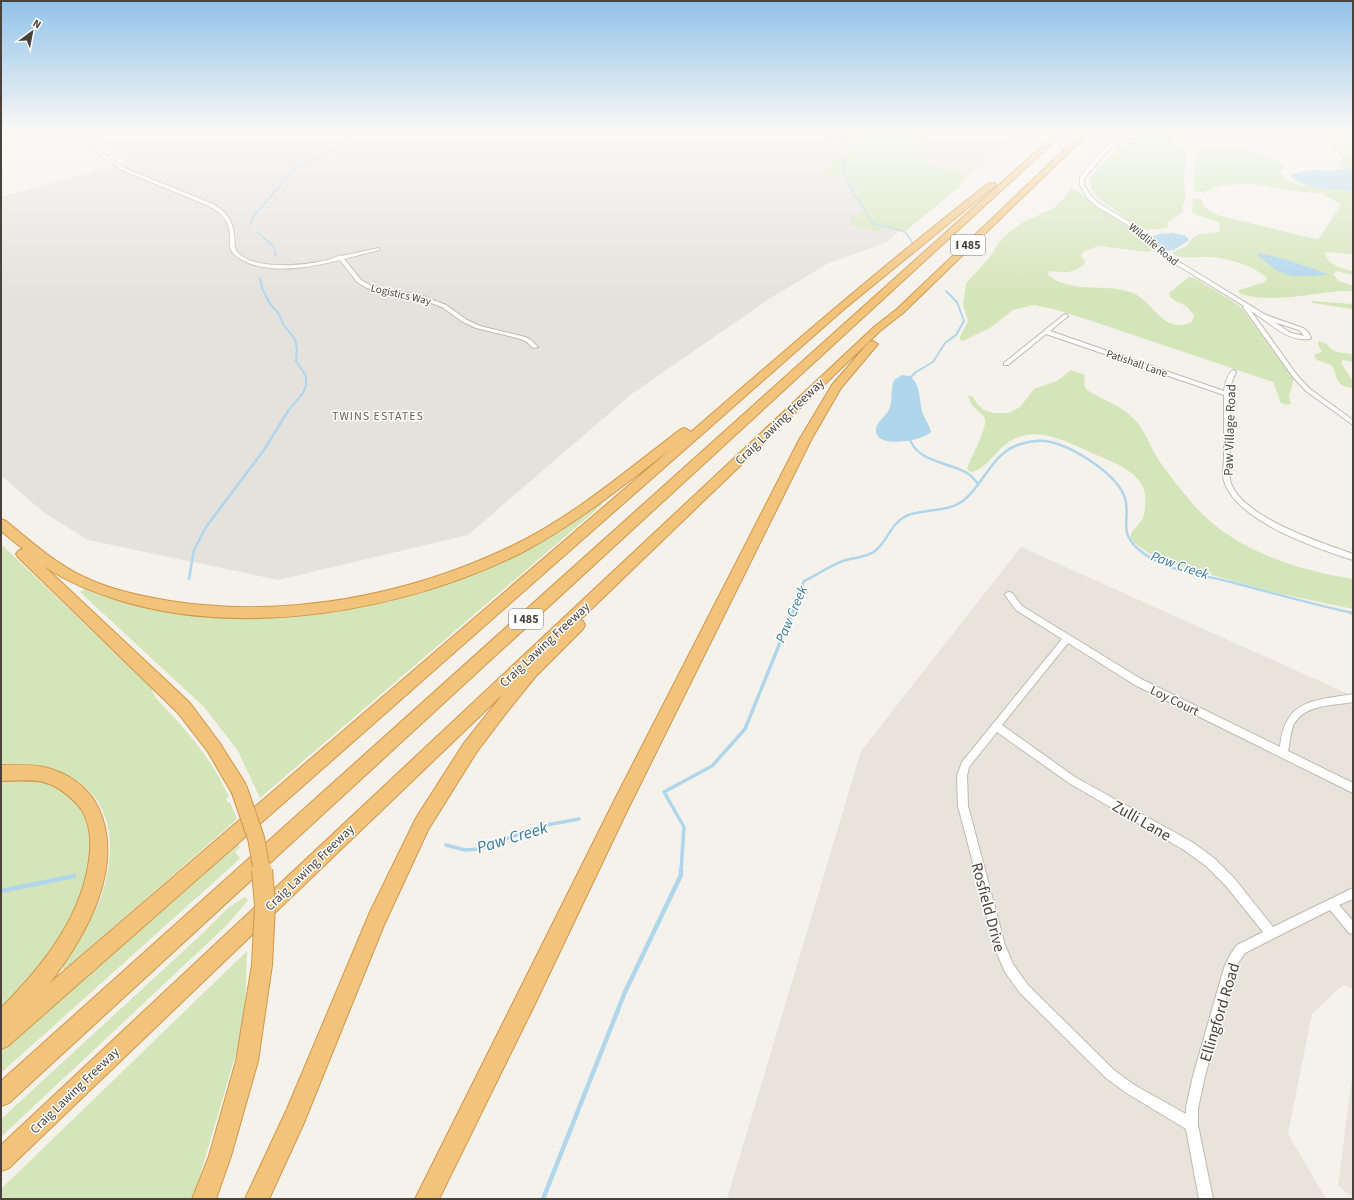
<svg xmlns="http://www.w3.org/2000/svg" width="1354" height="1200" viewBox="0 0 1354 1200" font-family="'Source Sans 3',sans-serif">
  <rect width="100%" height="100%" fill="#f5f2ec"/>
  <!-- residential -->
  <path fill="#e8e3db" d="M83,130H127L130,141L153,155L126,163L103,143Z
    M756,130H1024L969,175L959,187L924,214L905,232L886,228L839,142Z
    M1021,547L1353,696V989L1343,985L1312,1014L1288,1134L1326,1199H727L861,751Z
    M1353,1068V1197L1338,1186Z"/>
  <!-- industrial -->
  <path fill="#e5e1dd" d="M127,130H756L839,142L852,141L862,145L844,153L845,157L841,158L822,172L847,178L845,180L856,184L858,192L850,195L855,200L862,202L867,207L860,229H869L876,232L886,228L900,230L887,242L827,264L769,299L633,393L468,535L278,580L88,540L43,512L1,475V197L153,155L130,141Z"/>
  <!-- green -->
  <path fill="#d4e5b9" d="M827,130H927L924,140L927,164L969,175C951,197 925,213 905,232L886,228L876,232L869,229H860L851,224V217L861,213L862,209L867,207C862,201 855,200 850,196L858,192L855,189L856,184L844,180L847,178L821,172L841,158L845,157L844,153L858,148L861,145L852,141L839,142L822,139Z
    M1109,130H1152L1139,133H1117L1102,139Z
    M1170,130L1176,131L1186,135L1174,139L1173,141L1184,148L1188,155L1185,165L1184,184L1186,198L1182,207L1183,211C1179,217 1170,218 1167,224L1169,226L1167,228L1148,230L1141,229L1096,196L1091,188L1090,180L1093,175L1101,165L1116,151L1130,141L1138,138L1157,135Z
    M1332,130H1353V148L1348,152L1353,155V164L1348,168L1338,166L1343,158L1329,147L1337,137V135Z
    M1219,147L1248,150L1280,163L1283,167L1280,173L1286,179L1295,184L1353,192V254L1325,252C1328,266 1341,268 1353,271V275L1337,271L1333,274L1339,281L1353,286V291C1318,290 1273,306 1239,293V290L1265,282L1267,278C1255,266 1223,256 1205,257C1195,257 1184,259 1174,255L1173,252L1185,247L1194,237L1200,234L1218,232L1220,230L1219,223C1211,217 1198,218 1192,211L1193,198L1202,199L1203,206L1217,215L1315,239L1319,238L1340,207V204L1321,193L1302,192L1254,184L1223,185L1203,192H1195C1193,184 1193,160 1198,153C1201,148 1213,148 1219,147Z
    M1072,188L1125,224L1154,250L1147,252L1098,246L1083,252L1081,256L1085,261V264C1074,273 1064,273 1050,271L1047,274C1070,295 1106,282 1133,293C1154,302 1163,335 1192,322L1194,315C1192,313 1189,309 1187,307C1181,302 1171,302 1169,293L1189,277L1195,278L1240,306L1294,379L1289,397L1291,403L1288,405L1281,403L1273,382L1092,321L1053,309L1034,305L1013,310L990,328L963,341L960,340V337L968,321L963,305L966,283L989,258L999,243L1008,233L1022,223L1056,207Z
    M1313,301L1353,304V309L1313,303L1311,302Z
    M1319,341L1327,344C1331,353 1344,353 1353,354V362L1343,360L1341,363L1353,381V388C1333,386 1339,376 1331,365L1317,360L1315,358L1314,355L1322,352L1318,344Z
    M1071,370L1085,375L1084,385L1087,390C1101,399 1119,405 1131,416C1145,428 1150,448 1160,462C1170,476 1181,490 1192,503C1231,549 1295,570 1353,579V609L1272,592L1170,563L1150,554L1136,544L1130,539C1130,530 1139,526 1143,518C1145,512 1146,500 1145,494C1141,471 1112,462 1094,454C1071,444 1045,428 1019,437C998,443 989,470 971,472L967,469C970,458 990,425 984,417C978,409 970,407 968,395L973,397L978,405L984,410L994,413H1009L1020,407L1034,389L1057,381Z
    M600,502L603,504L260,798L238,751L204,707L80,592L86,588L134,605L236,618L326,611L478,571Z
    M1,544L152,688C152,697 163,705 169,712C193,738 215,765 229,797L226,798L228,803L230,802L237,819L64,970L61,965C75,944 92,920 101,896C121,840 110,780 43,768C29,765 15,764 1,766Z
    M1,777L28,778L59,787L72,795L90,820L95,851L73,925L1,1014Z
    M242,840L238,845L240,846L242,844L235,852L240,858L233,865L1,1073V1050L227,850L229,851Z
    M245,897L248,900L227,925L1,1137V1119L203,933L229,907Z
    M247,951L245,1008L235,1057L193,1199H1V1189Z"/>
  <!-- parking -->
  <path fill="#e4e2e0" d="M1241,130H1281L1285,132L1248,137L1234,131Z"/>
  <!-- water -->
  <path fill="#afd6eb" d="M1353,164V192C1339,190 1297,188 1290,175L1309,170L1331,171L1347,169Z
    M1172,233L1184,235L1188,238V241L1174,250L1165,251L1153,242L1151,237L1159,234Z
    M1259,253L1285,259L1328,274C1324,276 1318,275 1313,276C1280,277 1282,274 1257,255Z
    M902,375L910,376C921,385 919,399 922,411C924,419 930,425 931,432C923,441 876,449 876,431C875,423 885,417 889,410C893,401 890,390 894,380Z"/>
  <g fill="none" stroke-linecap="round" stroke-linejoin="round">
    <!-- stream-far4 -->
    <path stroke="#afd6eb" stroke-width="1.5" d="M852,130L847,131V133H840L843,138L839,142L851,145C850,151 845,157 844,163C841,181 864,207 873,223L902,231L906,233L912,242
      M251,225L253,217L296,167L350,142
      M257,232L274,247L276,254"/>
    <!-- stream-far3 -->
    <path stroke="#afd6eb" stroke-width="2" d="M275,253L276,256
      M260,278L262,288L270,304L279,314L283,324L295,339L297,349L296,361L306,376V386L303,393L287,412
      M908,380L916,372L933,362L945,343L956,335L964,321L957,302L946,291"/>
    <!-- stream-far2 -->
    <path stroke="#afd6eb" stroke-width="2.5" d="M909,437C917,463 947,461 967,473C972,476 975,480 978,484
      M189,579L194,550L206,527L264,450L288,411
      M792,614L804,581C817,575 829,566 843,561C854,557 866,558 875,551C888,541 890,524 906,516C924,508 948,513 964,500C985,483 992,452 1021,444C1030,441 1042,440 1051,442C1075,448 1117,474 1125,498C1131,517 1118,531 1137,548C1162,571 1200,574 1231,582C1272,593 1312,604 1353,613"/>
    <!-- stream-far1 -->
    <path stroke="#afd6eb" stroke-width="3.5" d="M1351,613H1353
      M446,845L465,850L479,849L541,826L579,819
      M681,871L684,827L664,792L712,766L745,729L792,613"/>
    <!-- stream -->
    <path stroke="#afd6eb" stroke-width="4.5" d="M1,891L74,876
      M543,1199L625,992L681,875V870"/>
    <defs>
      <path id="minor" d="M65,130H69L124,168L213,204C225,211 233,219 234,235C235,239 234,245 236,250C249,273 322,266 340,255L342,256L379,248V250L344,259L361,280L371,286L388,291L418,294L446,305L467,320L480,326L525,337L531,340L538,347L533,348L527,342L521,339L476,328L463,322L442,307L415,297L387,295L367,288L357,282L340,260C311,267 280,273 251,264C244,261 235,257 231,250C229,245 230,240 230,234C229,220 221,213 209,206L122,170Z
        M1157,130H1161L1151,135L1123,139L1108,151L1084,178V185L1092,197L1100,204L1130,222L1168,255L1266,315L1303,328L1308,332L1311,338L1310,339C1287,342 1269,322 1251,311L1297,375L1310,389L1353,420V425L1306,391L1293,377L1243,307L1244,306L1164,257L1126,224L1096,206L1088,199L1080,185V178C1090,164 1108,140 1126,136C1136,134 1147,135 1157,130ZM1274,322L1299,330L1304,336L1291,333Z
        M1183,130H1194L1222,133L1220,134Z
        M1065,314L1068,316L1067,317L1050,331L1224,391C1225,384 1227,374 1233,370L1235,371L1236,372L1231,384L1230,394C1230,414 1230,435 1230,455C1230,463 1229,473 1230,480C1239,517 1321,542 1353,554V560C1316,548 1236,521 1224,481C1222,474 1224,464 1224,456C1224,436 1224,415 1224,395L1046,334L1008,365H1004V363Z
        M1009,592L1012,593L1022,606L1141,679L1280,747C1281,739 1282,730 1286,723C1298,697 1330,699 1353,694V702C1333,706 1305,704 1294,724C1290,732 1290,743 1288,751L1353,783V793L1135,685L1068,643L1002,725L1075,777L1192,842L1214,858L1234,878L1273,927L1353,888V899L1339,905L1353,921V934L1349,933L1330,910L1245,953L1238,963L1233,973L1205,1076L1198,1108V1125L1213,1199H1199L1186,1129L1128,1094L1107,1079L1020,993L1005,972L996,951L958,806L957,776L962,762L1062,639L1016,610L1005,595L1006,593ZM997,732L1069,783L1184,850L1206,866L1226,886L1263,932L1237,945L1230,955L1224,968L1193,1076L1186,1108V1114L1136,1086L1115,1071L1028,985L1013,964L1005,945L968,806L967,776L969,767Z"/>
      <path id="motorway" d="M1060,130H1067L9,1103L1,1106V1081Z
        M1085,130H1092L903,313L880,331L580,620L583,621L585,625L583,629L536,676L507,712L476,753L428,830L384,925L303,1125L269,1199H245L287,1109L370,912L416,818L464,743L503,694L9,1168L1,1171V1145L874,327L897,309Z
        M989,183H995L996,185L843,310L8,1046L1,1049V1008C44,965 85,913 90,851C91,834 88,815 76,803C67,794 56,785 43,782C30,779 15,781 1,781V765C15,765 30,764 44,767C66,772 88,786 98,807C126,866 86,936 50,983L671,449C623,486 576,524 523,552C407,611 243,639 118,600C91,591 67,582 44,566L190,703L219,742L245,783L247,789L245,795L239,797L233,795L208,752L178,713L18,557L16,554L18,551L23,549L1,531V519L6,521C30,541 55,563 84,577C111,590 141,596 170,601C285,619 408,596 512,546C574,516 627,470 681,429L685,428L691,432C789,347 887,262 989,183Z
        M873,341L878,344L841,388L811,440L627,811L533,1008L439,1199H415L615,799L799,440L832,385L869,342Z
        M262,955L269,958L272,965L258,1061L231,1156L216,1199H192L209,1156L236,1061L252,965L255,958Z"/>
    </defs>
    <!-- minor casing -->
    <use href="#minor" stroke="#c0b9af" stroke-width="2"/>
    <!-- motorway casing -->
    <use href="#motorway" stroke="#d1974a" stroke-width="2"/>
    <!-- minor -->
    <use href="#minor" fill="#fff" fill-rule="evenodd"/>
    <!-- motorway -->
    <use href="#motorway" fill="#f2c37a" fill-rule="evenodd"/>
    <defs>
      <path id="motorway-bridge-far1" d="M239,789L256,838L262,871"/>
      <path id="motorway-bridge" d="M262,965L265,905L262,870"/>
    </defs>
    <!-- motorway-bridge-far1 casing -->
    <use href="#motorway-bridge-far1" stroke="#d1974a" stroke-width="18" stroke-linecap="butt"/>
    <!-- motorway-bridge casing -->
    <use href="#motorway-bridge" stroke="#d1974a" stroke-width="22" stroke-linecap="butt"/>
    <!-- motorway-bridge-far1 -->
    <use href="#motorway-bridge-far1" stroke="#f2c37a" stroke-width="16"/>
    <!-- motorway-bridge -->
    <use href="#motorway-bridge" stroke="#f2c37a" stroke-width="20"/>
  </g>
  <!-- sky -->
  <linearGradient id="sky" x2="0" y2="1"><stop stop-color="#91c2e9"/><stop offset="0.44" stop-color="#faf9f6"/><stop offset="1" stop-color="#faf9f6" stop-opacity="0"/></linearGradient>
  <rect width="1354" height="298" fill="url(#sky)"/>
  <g text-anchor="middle" stroke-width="3" stroke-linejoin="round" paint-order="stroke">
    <!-- far-street labels -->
    <g font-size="11" fill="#49423a" stroke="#fff">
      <text transform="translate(1154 244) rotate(39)" y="4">Wildlife Road</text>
      <text transform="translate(401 294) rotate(13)" y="4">Logistics Way</text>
      <text transform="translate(1137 363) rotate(19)" y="4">Patishall Lane</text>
    </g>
    <!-- shield labels -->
    <g fill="#fff" stroke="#807b75" stroke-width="1">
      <rect x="951" y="235" width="34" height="20" rx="3"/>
      <rect x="509" y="609" width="34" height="20" rx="3"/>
    </g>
    <g font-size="12" font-weight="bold" fill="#49423a">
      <text x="968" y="249">I 485</text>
      <text x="526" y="623">I 485</text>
    </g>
    <!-- far-neighbourhood labels -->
    <g font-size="12" letter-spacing="1" fill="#6b5f52" stroke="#fff">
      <text x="378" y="420">TWINS ESTATES</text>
    </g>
    <!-- street labels -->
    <g font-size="13" fill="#49423a" stroke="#fff">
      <text transform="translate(779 421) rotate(-44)" y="5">Craig Lawing Freeway</text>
      <text transform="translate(1229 430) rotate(-88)" y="5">Paw Village Road</text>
      <text transform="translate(544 644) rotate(-43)" y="5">Craig Lawing Freeway</text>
      <text transform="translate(1175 700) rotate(26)" y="5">Loy Court</text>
      <text transform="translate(309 867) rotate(-44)" y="5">Craig Lawing Freeway</text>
      <text transform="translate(74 1090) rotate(-44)" y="5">Craig Lawing Freeway</text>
    </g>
    <!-- water labels -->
    <g font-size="14" font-style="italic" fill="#37789d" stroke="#fff">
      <text transform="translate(1180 565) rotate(19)" y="5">Paw Creek</text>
      <text transform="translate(791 614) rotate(-67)" y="5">Paw Creek</text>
    </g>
    <!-- near-street labels -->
    <g font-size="16" fill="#49423a" stroke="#fff">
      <text transform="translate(1142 820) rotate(30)" y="6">Zulli Lane</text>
      <text transform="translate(989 907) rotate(75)" y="6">Rosfield Drive</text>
      <text transform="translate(1219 1012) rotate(-73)" y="6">Ellingford Road</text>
    </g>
    <!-- near-water labels -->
    <g font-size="17" font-style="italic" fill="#37789d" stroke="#fff">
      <text transform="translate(512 837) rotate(-17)" y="6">Paw Creek</text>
    </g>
  </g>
  <!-- border -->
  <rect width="1354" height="1200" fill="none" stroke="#49423a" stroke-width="4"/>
  <!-- north arrow -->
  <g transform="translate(32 32) rotate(32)" stroke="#ffffff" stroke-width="3" paint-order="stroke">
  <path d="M0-3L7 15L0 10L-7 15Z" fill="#49423a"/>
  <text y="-6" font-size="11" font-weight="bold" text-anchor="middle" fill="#49423a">N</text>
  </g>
</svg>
